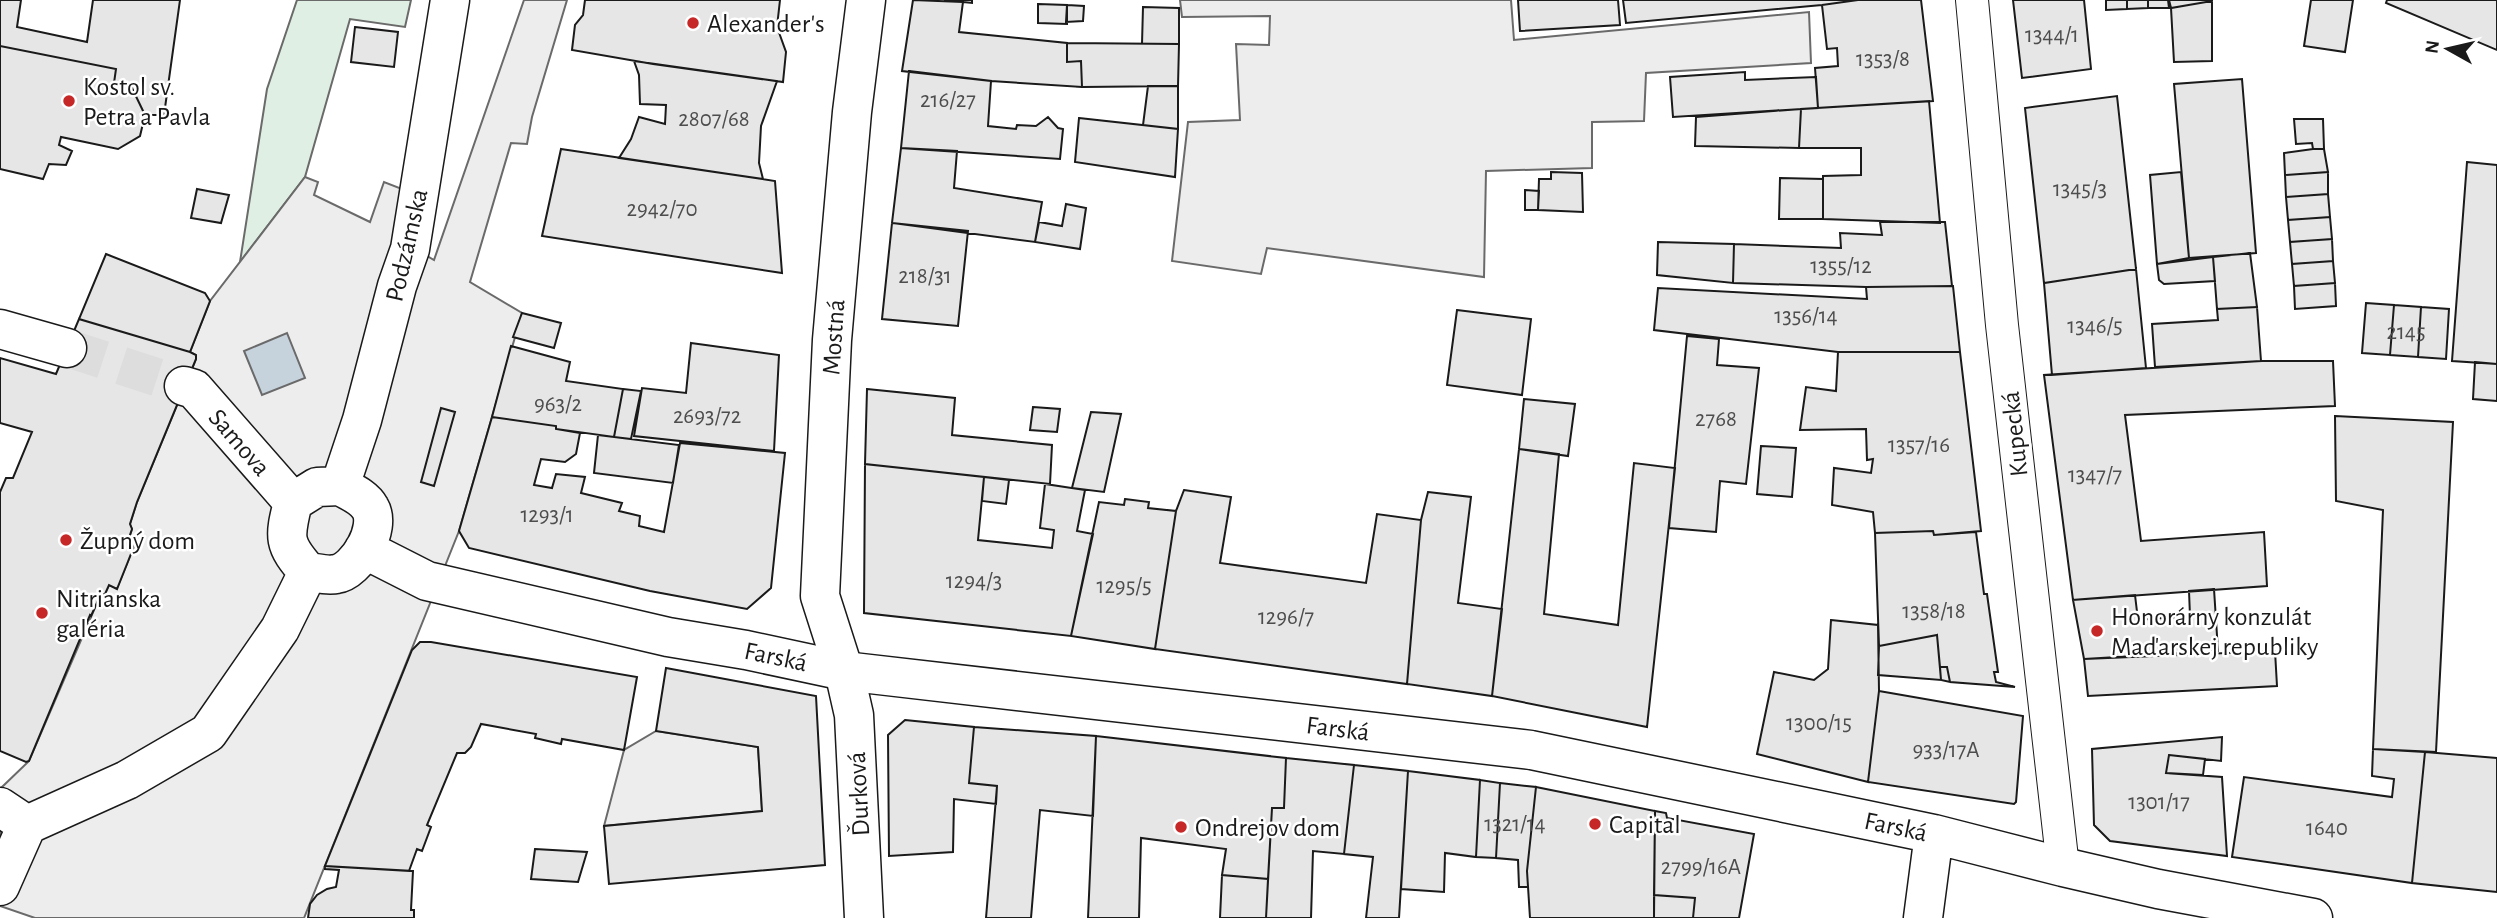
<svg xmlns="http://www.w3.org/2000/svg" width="2497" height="918" viewBox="0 0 2497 918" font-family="'Alegreya Sans',sans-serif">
  <rect width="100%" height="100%" fill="#fff"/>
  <!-- green -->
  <path fill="#e0efe3" stroke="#6a6a6a" stroke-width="2" d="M297,0H411L405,27L350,19L305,177L240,262L267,89Z"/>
  <!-- parking -->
  <path fill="#ededed" stroke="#6a6a6a" stroke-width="2" d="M524,0H567L532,117L527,144L511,143L470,282L522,313L459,531L304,918H35L0,906V789L29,761L100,596L105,594L109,585L117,588L136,542L129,538L132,529L130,524L137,502L196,359V355L190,352L210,301L305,177L318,182L314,195L370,222L384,182L415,194L400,240L434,260Z
    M1180,0H1511L1514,40L1809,12L1811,63L1646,73L1644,121L1592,122V168L1486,171L1484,277L1267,248L1261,274L1172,261L1188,122L1240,120L1236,44L1269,45L1270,16L1182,17Z
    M656,731L758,747L762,811L604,826L624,750Z"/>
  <!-- water -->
  <path fill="#c6d2dc" stroke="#6a6a6a" stroke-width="2" d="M287,333L305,378L262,395L244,351Z"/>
  <!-- building -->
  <path fill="#e6e6e6" stroke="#1a1a1a" stroke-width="2" d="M0,0H21L17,27L87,42L93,0H180L164,115H145L131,86L114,83L116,69L0,46Z
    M585,0H780L777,27L786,52L783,82L653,64L572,50L575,25L583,15Z
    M913,0L963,2L959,32L1067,43V62L1081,61L1082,87L991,81L902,71Z
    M944,0H972V3L963,2Z
    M1518,0H1618L1620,25L1520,31Z
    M1623,0H1858L1822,5L1626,23Z
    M1858,0H1921L1933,101L1818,108L1815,68L1838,66L1837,48L1827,49L1822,5Z
    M2013,0H2084L2091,69L2022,78Z
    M2106,0H2127V9L2106,10Z
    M2127,0H2148V8L2127,9Z
    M2148,0H2168L2169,8H2148Z
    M2169,0H2212V1L2171,8Z
    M2311,0H2353L2345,52L2304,46Z
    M2387,0H2497V50L2386,3Z
    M2212,1V61L2174,62L2171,8Z
    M1038,4L1067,5V24L1038,23Z
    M1067,5L1084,6L1083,21L1066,22Z
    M1143,7L1179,8V44H1142Z
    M355,27L398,32L394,67L351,62Z
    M1067,43L1179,44L1178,86L1082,87L1081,61L1067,62Z
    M0,46L116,69L114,83L131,86L145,115L140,136L118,149L61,137L59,145L72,151L66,165L49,164L43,179L0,169Z
    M634,61L777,81L761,126L759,163L763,179L619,158L631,139L639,117L665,124L666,105L640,104L639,75Z
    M909,71L991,81L988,126L1016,129L1017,125L1036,126L1048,117L1058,128L1063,129L1060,159L901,148Z
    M1745,72V80L1816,77L1818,108L1673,117L1670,77Z
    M2242,79L2256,253L2189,258L2174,84Z
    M1148,86H1178V129L1143,125Z
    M2117,96L2136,269L2044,283L2025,108Z
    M1929,101L1940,223L1823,219V176L1861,175V148H1799L1801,109Z
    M1801,109L1799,148L1695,146L1696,117Z
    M1079,118L1178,129L1175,177L1075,162Z
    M2294,119H2323L2324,149H2313L2312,143L2296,144Z
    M901,148L957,151L954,188L1042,202L1035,242L892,223Z
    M561,149L775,181L782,273L542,236Z
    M2313,149H2324L2328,172L2285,175L2284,153Z
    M2467,162L2497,165V364L2452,361Z
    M1551,172L1582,173L1583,212L1538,210L1539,179H1551Z
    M2181,172L2189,258L2157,264L2150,175Z
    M2328,172V194L2286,197L2285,175Z
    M1780,178L1823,179V219H1779Z
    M197,189L229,195L221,223L191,218Z
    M1525,190L1539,191L1538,210H1525Z
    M2328,194L2330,217L2288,220L2286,197Z
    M1066,204L1086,208L1080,249L1035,242L1039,222L1062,226Z
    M2330,217L2332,239L2290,242L2288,220Z
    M1880,222H1945L1952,286L1866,287L1733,283L1734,244L1841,248L1840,233L1882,235Z
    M892,223L968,231L958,326L882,319Z
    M2332,239L2333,261L2292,264L2290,242Z
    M1658,242L1734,244L1733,283L1657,275Z
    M2250,253L2257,307L2217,309L2213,257Z
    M106,254L205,293L210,301L190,352L79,319Z
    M2213,257L2215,281L2164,284L2159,280L2157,264Z
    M2333,261L2335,283L2294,286L2292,264Z
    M2136,269L2146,368L2052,375L2044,283Z
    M2335,283L2336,306L2295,309L2294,286Z
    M1953,286L1960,352H1838L1654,330L1658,288L1867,299L1866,287Z
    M2366,303L2394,305L2390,355L2362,353Z
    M2394,305L2421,307L2418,357L2390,355Z
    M2257,307L2261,361L2155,367L2152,324L2218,320L2217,309Z
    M2421,307L2449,309L2446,359L2418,357Z
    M1457,310L1531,319L1522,395L1447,385Z
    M522,313L561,323L554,348L513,337Z
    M79,319L190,352L196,355V359L137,502L130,524L132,529L129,538L136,541L127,564L117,589L109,585L105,594L100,596L91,616L90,615L29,761L26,762L0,751V492L6,478H13L32,432L0,423V358L56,374Z
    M1687,336L1719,339L1717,365L1759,368L1746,484L1720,481L1716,532L1669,528Z
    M691,343L779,355L774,451L634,436L642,388L686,393Z
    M511,346L570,362L566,381L623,389L614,437L556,429V426L492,417Z
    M1838,352H1960L1981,531L1934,535L1933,531L1875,533L1873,512L1832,505L1834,468L1871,473L1873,459L1867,460L1866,429L1800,430L1806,387L1836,391Z
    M2261,361H2333L2335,406L2125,415L2141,541L2264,532L2267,586L2073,600L2044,375Z
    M2475,362L2497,364V401L2473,399Z
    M623,389L641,391L631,439L614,437Z
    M867,389L955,398L952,435L1052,445L1050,484L865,464Z
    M1524,399L1575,404L1568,456L1519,449Z
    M1033,407L1060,409L1057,432L1030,430Z
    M441,408L455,412L434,486L421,482Z
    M1091,412L1121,414L1104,492L1072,488Z
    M2335,416L2453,422L2436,752L2373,749L2383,510L2336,501Z
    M492,417L556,426V429L580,433L576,454L565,462L541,459L534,485L552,488L556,474L585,477L581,493L622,503L619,511L640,516L639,526L664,532L680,443L785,453L771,588L747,609L650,591L469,548L459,531Z
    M598,435L679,445L673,483L594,473Z
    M1761,446L1796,448L1792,497L1757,494Z
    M1519,449L1559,454L1544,614L1618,625L1634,463L1675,468L1647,727L1492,696Z
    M865,464L984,477L978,540L1052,548L1054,530L1040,528L1045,484L1085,490L1077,531L1093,534L1071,636L864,613Z
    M984,477L1009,480L1006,504L982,501Z
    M1184,490L1231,497L1220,563L1366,583L1377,514L1421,520L1407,684L1155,649L1176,511Z
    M1428,492L1471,497L1458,603L1502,609L1492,696L1407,684L1421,520Z
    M1125,499L1149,502L1148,508L1176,511L1155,649L1071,636L1099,502L1124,505Z
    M1933,531L1934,535L1976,532L1984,594H1987L1998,672H1994L1996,682L2015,687L1950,682L1947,667H1940L1937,635L1879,646L1875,533Z
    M2214,589L2218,651L2084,659L2073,600L2135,595L2138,620L2190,616L2189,591Z
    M1831,620L1878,625L1879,691L1868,782L1757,754L1774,672L1814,680L1828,669Z
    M1937,635L1941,680L1878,675L1879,646Z
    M420,642H431L637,677L624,750L562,739L561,744L535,738L536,734L481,724L471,747L465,753H457L427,825L431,827L422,851L417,849L409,871L325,866L412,650Z
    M2275,651L2277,686L2088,696L2084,659Z
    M1940,667H1947L1950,682L1941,680Z
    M666,668L816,696L825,865L609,884L604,826L762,811L758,747L656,731Z
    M1879,691L2023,716L2016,802L2014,804L1868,782Z
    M905,720L974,727L969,783L997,786L996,804L954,799L953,852L889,856L888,735Z
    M974,727L1096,736L1093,816L1040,810L1031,918H986L997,786L969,783Z
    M1096,736L1286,758L1284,808H1272L1268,879L1222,875L1226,849L1141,838L1139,918H1088Z
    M2222,737L2221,761L2169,755L2166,773L2222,777L2227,856L2110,841L2094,825L2092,749Z
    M2373,749L2425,752L2412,883L2232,857L2244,777L2392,797L2394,779L2372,776Z
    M2425,752L2497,758V892L2412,883Z
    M2169,755L2205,759L2203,775L2166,773Z
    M1286,758L1354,765L1344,854L1313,851L1311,918H1266L1272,808H1284Z
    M1354,765L1408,771L1399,918H1366L1373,857L1344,854Z
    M1408,771L1480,780L1476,857L1445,853L1444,892L1401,889Z
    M1480,780L1500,783L1496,858L1476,857Z
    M1500,783L1536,787L1527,871L1528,887H1519L1518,860L1496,858Z
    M1536,787L1655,811L1654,918H1530L1527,871Z
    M1655,811L1666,813L1667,818L1754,834L1739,918H1693L1695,898L1654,895Z
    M535,849L587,852L578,882L531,879Z
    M325,866L413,871L411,910H414V918H308L310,904L317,895L327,889L336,887L339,870L325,869Z
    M1222,875L1268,879L1266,918H1220Z
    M1654,895L1695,898L1693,918H1654Z"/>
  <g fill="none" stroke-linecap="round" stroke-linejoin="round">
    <!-- minor-tunnel -->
    <path stroke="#ddd" stroke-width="38" stroke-dasharray="38 19" stroke-linecap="butt" d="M67,348L184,386"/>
    <defs>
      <path id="pedestrian" d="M1972,0L2002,325L2063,867"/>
      <path id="minor" d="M0,329L67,348
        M184,386L194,389L293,502
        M340,486L362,420L397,286L410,249L450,0
        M340,486C351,492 364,497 370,508C382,528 357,571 336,574C328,576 317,573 308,572C283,544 284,538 293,502L317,487Z
        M364,549L427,581L668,637L746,650L844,671L1531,750L1934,834L2063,867L2158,889L2313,918
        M0,807L27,825
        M27,825L127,780L208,733L280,629L308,572
        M0,886L27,825
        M1923,918L1934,834"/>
      <path id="tertiary" d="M864,918L854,715L844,671L820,596L832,340L852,112L866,0"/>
    </defs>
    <!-- pedestrian casing -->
    <use href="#pedestrian" stroke="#1a1a1a" stroke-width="34"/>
    <!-- minor casing -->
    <use href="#minor" stroke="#1a1a1a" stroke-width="41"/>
    <!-- tertiary casing -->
    <use href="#tertiary" stroke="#1a1a1a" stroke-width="41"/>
    <!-- pedestrian -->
    <use href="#pedestrian" stroke="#fff" stroke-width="32"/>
    <!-- minor -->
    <use href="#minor" stroke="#fff" stroke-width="38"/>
    <!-- tertiary -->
    <use href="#tertiary" stroke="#fff" stroke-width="38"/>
  </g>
  <!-- markers -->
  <g fill="#c62828" stroke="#fff" stroke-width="2.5">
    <circle cx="693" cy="23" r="7"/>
    <circle cx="69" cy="101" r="7"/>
    <circle cx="66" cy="540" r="7"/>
    <circle cx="42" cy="613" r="7"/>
    <circle cx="2097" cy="631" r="7"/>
    <circle cx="1595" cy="824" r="7"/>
    <circle cx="1181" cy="827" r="7"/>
  </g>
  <g text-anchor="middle" stroke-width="5" stroke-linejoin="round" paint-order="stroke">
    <!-- number labels -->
    <g font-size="23" fill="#4d4d4d">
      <text x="2052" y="42">1344/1</text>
      <text x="1883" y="66">1353/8</text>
      <text x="948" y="107">216/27</text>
      <text x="714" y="126">2807/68</text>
      <text x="2080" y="196">1345/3</text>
      <text x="662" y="216">2942/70</text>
      <text x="1841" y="273">1355/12</text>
      <text x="925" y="283">218/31</text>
      <text x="1806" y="323">1356/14</text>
      <text x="2095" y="333">1346/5</text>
      <text x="2406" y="339">2145</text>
      <text x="558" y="411">963/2</text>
      <text x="707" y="423">2693/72</text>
      <text x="1716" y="426">2768</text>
      <text x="1919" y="452">1357/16</text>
      <text x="2095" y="482">1347/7</text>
      <text x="547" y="522">1293/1</text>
      <text x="974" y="588">1294/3</text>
      <text x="1124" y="593">1295/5</text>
      <text x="1934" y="618">1358/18</text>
      <text x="1286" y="624">1296/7</text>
      <text x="1819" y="730">1300/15</text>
      <text x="1946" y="757">933/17A</text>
      <text x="2159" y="809">1301/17</text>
      <text x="1515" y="831">1321/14</text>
      <text x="2327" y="835">1640</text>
      <text x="1701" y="874">2799/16A</text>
    </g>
    <!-- poi labels -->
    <g font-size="26" fill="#1a1a1a" stroke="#fff" text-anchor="start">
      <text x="707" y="32">Alexander's</text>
      <text x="83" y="95">Kostol sv.<tspan x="83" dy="30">Petra a Pavla</tspan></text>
      <text x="80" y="549">Župný dom</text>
      <text x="56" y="607">Nitrianska<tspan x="56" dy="30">galéria</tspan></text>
      <text x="2111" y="625">Honorárny konzulát<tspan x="2111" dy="30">Maďarskej republiky</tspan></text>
      <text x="1609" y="833">Capital</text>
      <text x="1195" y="836">Ondrejov dom</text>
    </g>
    <!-- street labels -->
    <g font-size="26" fill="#1a1a1a" stroke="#fff">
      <text transform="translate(406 245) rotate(-77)" y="9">Podzámska</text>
      <text transform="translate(833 337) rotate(-86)" y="9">Mostná</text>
      <text transform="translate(2014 434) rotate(-96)" y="9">Kupecká</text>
      <text transform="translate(240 442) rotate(49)" y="9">Samova</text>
      <text transform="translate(776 656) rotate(12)" y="9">Farská</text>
      <text transform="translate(1338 728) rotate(7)" y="9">Farská</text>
      <text transform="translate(858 794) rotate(-93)" y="9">Ďurková</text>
      <text transform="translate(1896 826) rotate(12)" y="9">Farská</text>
    </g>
  </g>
  <!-- north arrow -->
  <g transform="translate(2448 49) rotate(278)" stroke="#ffffff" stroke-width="5" paint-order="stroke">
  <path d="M0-5L12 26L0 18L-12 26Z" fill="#1a1a1a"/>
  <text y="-10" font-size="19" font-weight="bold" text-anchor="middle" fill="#1a1a1a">N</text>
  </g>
</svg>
